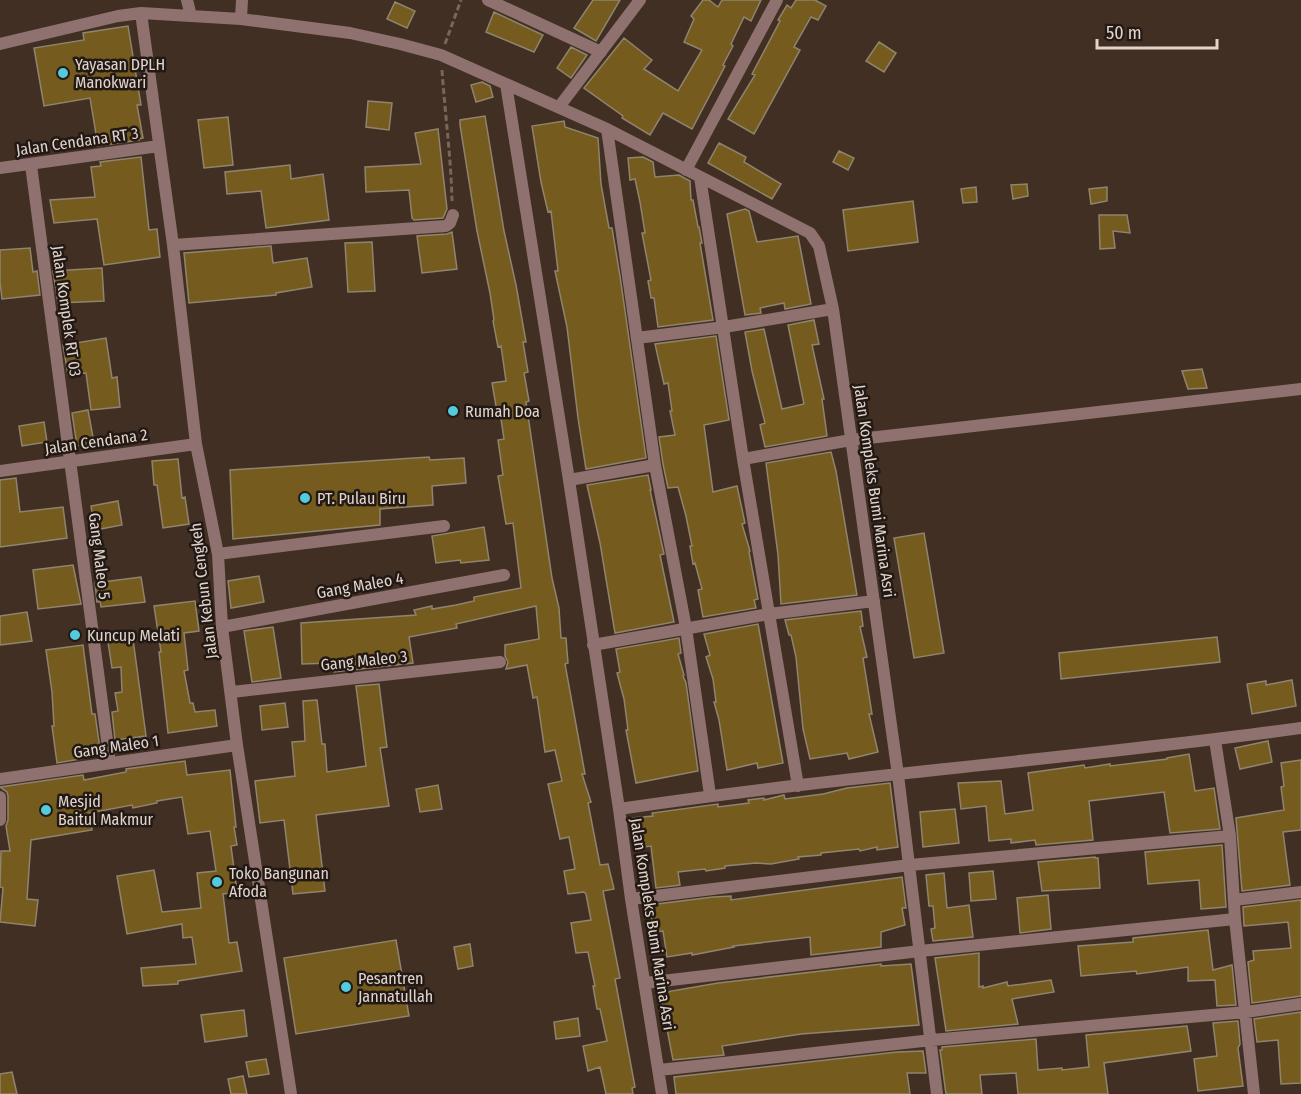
<svg xmlns="http://www.w3.org/2000/svg" width="1301" height="1094" viewBox="0 0 1301 1094" font-family="'Fira Sans Condensed',sans-serif">
  <rect width="100%" height="100%" fill="#422f23"/>
  <!-- building -->
  <path fill="#755b1e" stroke="#8f846e" stroke-width="1.5" d="M593,0H620L596,41L574,28Z
    M703,0H709L718,7L722,0H761L751,21L744,17L731,44L733,46L723,65L725,66L692,129L663,113L650,135L622,118L623,116L584,88L624,38L652,60L644,69L678,91L702,50L684,42L694,19L691,16Z
    M796,0H815L826,6L818,20L811,17L794,47L800,50L754,134L728,119L755,75L752,74L780,21L778,20L787,5L791,8Z
    M395,2L415,11L407,28L387,19Z
    M494,12L543,35L534,52L486,32Z
    M128,26L141,105H137L143,138L139,139V140L98,146L90,98L44,106L34,48L84,40L83,33Z
    M879,42L896,53L884,72L866,61Z
    M571,47L587,55L571,78L557,68Z
    M482,82L490,86L493,97L476,102L471,85Z
    M368,101L392,103L389,130L366,127Z
    M485,116L504,231L516,285L526,342H523L528,372L524,373L529,401L526,402L552,578L559,608L561,638H566L568,663L565,664L585,774H582L591,802L588,803L600,865L608,864L614,889L603,891L620,978L615,979L635,1087L632,1088L633,1094H606L600,1067L588,1071L583,1046L607,1041L600,1009H597L593,986H595L588,952L576,953L571,923L591,920L586,894L584,892L568,894L564,871L575,869L569,837L560,839L548,784L562,781L555,750L545,752L537,697L533,698L527,665L506,669L508,662L505,656V645L539,639L536,606L456,624L457,628L409,637L413,663L334,672L333,663L302,664L301,623L416,615L414,610L432,606V609L456,605L474,601V597L521,588L513,523L506,524L498,476L503,475L498,440L504,439L499,406H496L492,383L506,381L501,346L498,347L493,321L494,320L490,293L477,231L460,125V120Z
    M228,117L233,165L204,168L198,120Z
    M564,121L565,127L598,138L601,184L609,228H612L620,276L646,458L586,469L578,418L567,327L555,271H558L551,211L548,212L541,182L532,126Z
    M438,129L447,209L443,218L414,220L412,218L409,190L366,192L365,167L421,164L415,133Z
    M719,143L746,157L744,162L781,184L772,199L708,163Z
    M839,151L854,158L848,170L833,162Z
    M141,157L149,230L157,229L160,257L104,265L97,219L54,223L50,200L95,197L91,167L101,166L100,162Z
    M643,157L653,162L655,177L679,175L690,181L691,200H693L698,227H699L702,243H700L713,320L658,327L654,298H651L648,281L651,280L642,233H645L640,202L635,179L630,180L628,158Z
    M290,165L291,179L323,174L329,220L266,228L261,191L227,194L225,172Z
    M1027,184L1028,196L1013,199L1011,185Z
    M976,187L977,202L963,203L961,189Z
    M1107,187V201L1091,204L1089,189Z
    M913,201L918,242L848,251L843,210Z
    M745,209L749,211L757,242L798,236L811,304L785,309L784,303L760,308L761,313L745,315L727,214Z
    M1099,215H1127L1130,233L1113,231L1115,248L1100,249Z
    M452,232L457,269L422,273L417,236L447,234Z
    M372,242L375,291L348,292L345,243Z
    M271,246L273,263L307,258L312,287L276,293V295L189,303L184,253Z
    M30,248L33,272L37,271L40,295L2,299L0,282V250Z
    M102,268L104,301L58,303L53,271Z
    M814,320L819,344L812,345L824,399H822L827,436L765,447L760,425L765,423L752,371L745,332L764,329L782,409L804,404L788,325Z
    M716,336L729,420L704,425L713,492L737,486L745,523L742,524L750,551L749,552L758,599L754,600L756,608L703,617L698,590L702,589L695,563L693,564L690,546H692L686,516L678,487L668,488L663,464L659,437L675,435L670,411H672L668,383L664,384L655,344Z
    M106,338L112,378L117,377L120,407L91,410L86,373L68,375L63,345Z
    M1202,369L1207,388L1188,389L1182,371Z
    M88,410L94,443L77,446L72,413Z
    M44,422L47,442L22,446L19,426Z
    M831,452L836,471L857,595L781,604L778,555L766,463Z
    M429,457L430,460L464,458L466,483L432,486L433,505L380,509V525L233,539L230,470Z
    M178,459L182,498L185,497L189,524L163,528L157,485H154L152,461Z
    M648,475L651,490H650L664,554L660,555L674,622L615,633L600,543L587,485Z
    M16,478L20,512L63,507L67,538L0,547V480Z
    M118,501L122,525L95,530L91,506Z
    M484,527L489,560L461,563L460,560L436,563L432,536Z
    M924,533L944,653L914,658L894,538Z
    M73,565L81,604L38,609L33,570Z
    M259,576L264,602L231,608L228,581Z
    M141,577L145,602L101,607L100,601L97,602L95,583Z
    M195,601L199,631L184,633L188,670L184,671L190,703H193L195,712L215,710L217,726L168,733L159,652H161L154,606Z
    M861,611L863,626L860,627L867,657L863,658L872,714H869L878,752L849,759L847,753L810,759L803,729L796,657L791,635H789L785,620Z
    M27,612L32,641L0,645V616Z
    M758,624L783,763L758,768L757,763L727,770L719,720L714,702H716L713,679L706,657L710,655L704,634Z
    M273,627L281,678L252,682L244,631Z
    M1217,637L1220,662L1061,679L1059,653Z
    M679,638L681,653L678,654L684,675L683,676L686,683L698,771L636,783L626,730H628L624,699L617,673L620,672L616,649Z
    M133,639L146,736L115,740L112,712L118,711L115,693L122,692L121,667L112,668L108,642Z
    M83,645L92,714H95L100,749L80,751L81,759L57,763L52,726H54L52,692L46,650Z
    M1292,680L1296,706L1252,714L1247,684L1266,681V685Z
    M379,684L387,747L380,748L389,806L316,815L325,891L293,894L284,820L260,823L255,781L295,776L292,742L305,741L303,701L317,700L322,744H325L327,772L366,766L356,686Z
    M285,703L288,727L262,730L260,706Z
    M1268,741L1272,762L1240,769L1235,748Z
    M1189,754L1195,791L1214,788L1220,829L1170,833L1164,792L1089,801L1093,840L1036,845L1035,840L1011,843V839L989,841L986,806L961,809L958,783L1001,781L1005,814L1033,810L1028,773L1084,765L1085,768L1110,764V766L1167,759V758Z
    M1301,760V830L1283,832L1290,885L1242,891L1236,818L1284,810L1281,787L1284,786L1281,763Z
    M185,761L187,775L230,770L236,827H234L237,845L231,846L237,892L223,894L229,943L237,942L242,971L178,981V984L143,986L141,968L196,964L192,937L183,938L182,924L127,934L117,876L154,870L162,912L201,908L197,873L216,871L210,831L188,834L182,797L157,801V803L133,808L132,805L89,813L92,830L31,840L27,899L38,900L35,926L0,922L3,888L0,887L1,851H10L6,826L8,820V796L7,792L0,787L83,775L84,780L126,772V769Z
    M890,783L898,847L877,850V847L860,851L859,849L821,853V855L798,857L799,859L771,864L756,863L725,866V868L706,871L705,869L678,872L680,885L656,888L651,846L637,848L633,818L653,816L652,813L718,804V807L749,803L748,800L764,798V800L784,795L785,799L823,794L847,788Z
    M438,785L442,809L420,812L416,789Z
    M955,809L959,843L923,847L920,812Z
    M1222,845L1226,907L1201,909L1199,880L1148,884L1145,852Z
    M1095,857V858H1098L1100,888L1042,891L1038,862Z
    M993,871L996,899L971,901L969,873Z
    M944,873L947,908L969,905L973,937L933,941L931,929L935,928L933,906H929L926,875Z
    M902,877L906,908H902L905,925L881,932V947L811,955L810,937L733,946L734,947L692,955V953L667,957L663,931L654,932L649,905L713,897L731,896V900Z
    M1048,895L1051,929L1020,933L1017,898Z
    M1301,900V996L1252,1003L1248,962L1254,960L1253,951L1291,948L1288,922L1244,926L1243,907Z
    M1208,930L1213,970L1232,965L1236,1005L1217,1006L1215,980L1188,981V967L1137,974L1136,971L1081,976L1078,946L1133,942V938Z
    M396,940L409,1016L296,1034L284,958Z
    M470,944L473,966L458,969L454,947Z
    M979,953V987L983,986V988L1007,982L1008,986L1051,980L1054,992L1012,999L1018,1024L946,1031L935,958Z
    M881,964V966L911,964L919,1025L801,1034L722,1046L724,1055L673,1060L660,993L718,983Z
    M244,1010L247,1036L205,1042L201,1015Z
    M1301,1012V1083L1281,1084L1278,1040L1257,1042L1254,1019Z
    M578,1018L580,1036L556,1039L554,1022Z
    M1238,1021L1240,1044L1238,1048L1243,1086L1198,1091L1194,1059L1217,1056L1213,1023Z
    M1187,1026L1191,1051L1104,1063L1108,1094H1018L1016,1073L980,1075L982,1094H946L940,1050H942V1047L1036,1039L1038,1070L1062,1068V1070L1089,1067L1086,1035Z
    M923,1051L926,1073H907L910,1094H676L674,1077L897,1052Z
    M266,1059L269,1074L249,1077L246,1062Z
    M12,1072L17,1094H0V1074Z
    M243,1076L247,1094H231L228,1079Z"/>
  <g fill="none" stroke-linecap="round" stroke-linejoin="round">
    <!-- path -->
    <path stroke="#77665c" stroke-width="3" stroke-dasharray="6 3" stroke-linecap="butt" d="M445,44L461,0
      M442,70C445,114 451,157 452,201"/>
    <!-- minor -->
    <path stroke="#8f716f" stroke-width="12" d="M187,0L191,16
      M488,0L601,52
      M141,13L173,245L196,444L218,554L222,627L237,745L291,1094
      M241,19L242,0
      M0,44L118,16L141,13L241,19L350,33L400,44L441,55L607,129L810,233L819,246L833,309L898,775L937,1094
      M506,84L569,480L619,809L631,899L662,1094
      M559,107L640,0
      M607,129L655,465L686,628L710,795
      M31,165L110,763
      M0,168L159,146
      M686,170L777,0
      M700,177L743,459L798,786
      M173,245L446,226L450,223L453,215
      M637,338L724,327L833,309
      M743,459L851,440L1301,389
      M0,471L196,444
      M569,480L655,465
      M218,554L444,526
      M222,627L504,575
      M593,645L769,614L874,601
      M232,692L500,662
      M1215,740L1230,836L1235,919L1254,1094
      M0,779L237,745
      M0,797V820
      M619,809C846,775 1074,759 1301,728
      M631,899L910,865L1230,836
      M1234,900L1301,892
      M645,983L920,951L1235,919
      M659,1070L932,1040L1246,1012L1301,1004"/>
  </g>
  <!-- markers -->
  <g fill="#54cadd" stroke="#221914" stroke-width="2">
    <circle cx="63" cy="73" r="6"/>
    <circle cx="453" cy="411" r="6"/>
    <circle cx="305" cy="498" r="6"/>
    <circle cx="75" cy="635" r="6"/>
    <circle cx="46" cy="810" r="6"/>
    <circle cx="217" cy="882" r="6"/>
    <circle cx="346" cy="987" r="6"/>
  </g>
  <g text-anchor="middle" stroke-width="5" stroke-linejoin="round" paint-order="stroke">
    <!-- poi labels -->
    <g font-size="16" fill="#e1d4cd" stroke="#221914" text-anchor="start">
      <text x="75" y="70">Yayasan DPLH<tspan x="75" dy="18">Manokwari</tspan></text>
      <text x="465" y="417">Rumah Doa</text>
      <text x="317" y="504">PT. Pulau Biru</text>
      <text x="87" y="641">Kuncup Melati</text>
      <text x="58" y="807">Mesjid<tspan x="58" dy="18">Baitul Makmur</tspan></text>
      <text x="229" y="879">Toko Bangunan<tspan x="229" dy="18">Afoda</tspan></text>
      <text x="358" y="984">Pesantren<tspan x="358" dy="18">Jannatullah</tspan></text>
    </g>
    <!-- street labels -->
    <g font-size="16" fill="#e1d4cd" stroke="#221914">
      <text transform="translate(77 141) rotate(-8)" y="6">Jalan Cendana RT 3</text>
      <text transform="translate(67 311) rotate(82)" y="6">Jalan Komplek RT 03</text>
      <text transform="translate(96 441) rotate(-8)" y="6">Jalan Cendana 2</text>
      <text transform="translate(875 491) rotate(82)" y="6">Jalan Kompleks Bumi Marina Asri</text>
      <text transform="translate(100 556) rotate(83)" y="6">Gang Maleo 5</text>
      <text transform="translate(360 585) rotate(-10)" y="6">Gang Maleo 4</text>
      <text transform="translate(203 591) rotate(-97)" y="6">Jalan Kebun Cengkeh</text>
      <text transform="translate(364 660) rotate(-6)" y="6">Gang Maleo 3</text>
      <text transform="translate(116 746) rotate(-8)" y="6">Gang Maleo 1</text>
      <text transform="translate(653 924) rotate(81)" y="6">Jalan Kompleks Bumi Marina Asri</text>
    </g>
  </g>
  <!-- scale -->
  <path d="M1097 39v9h120v-9" fill="none" stroke="#e1d4cd" stroke-width="3"/>
  <text x="1106" y="39" font-size="18" fill="#e1d4cd" stroke="#221914" stroke-width="4.5" paint-order="stroke">50 m</text>
</svg>
